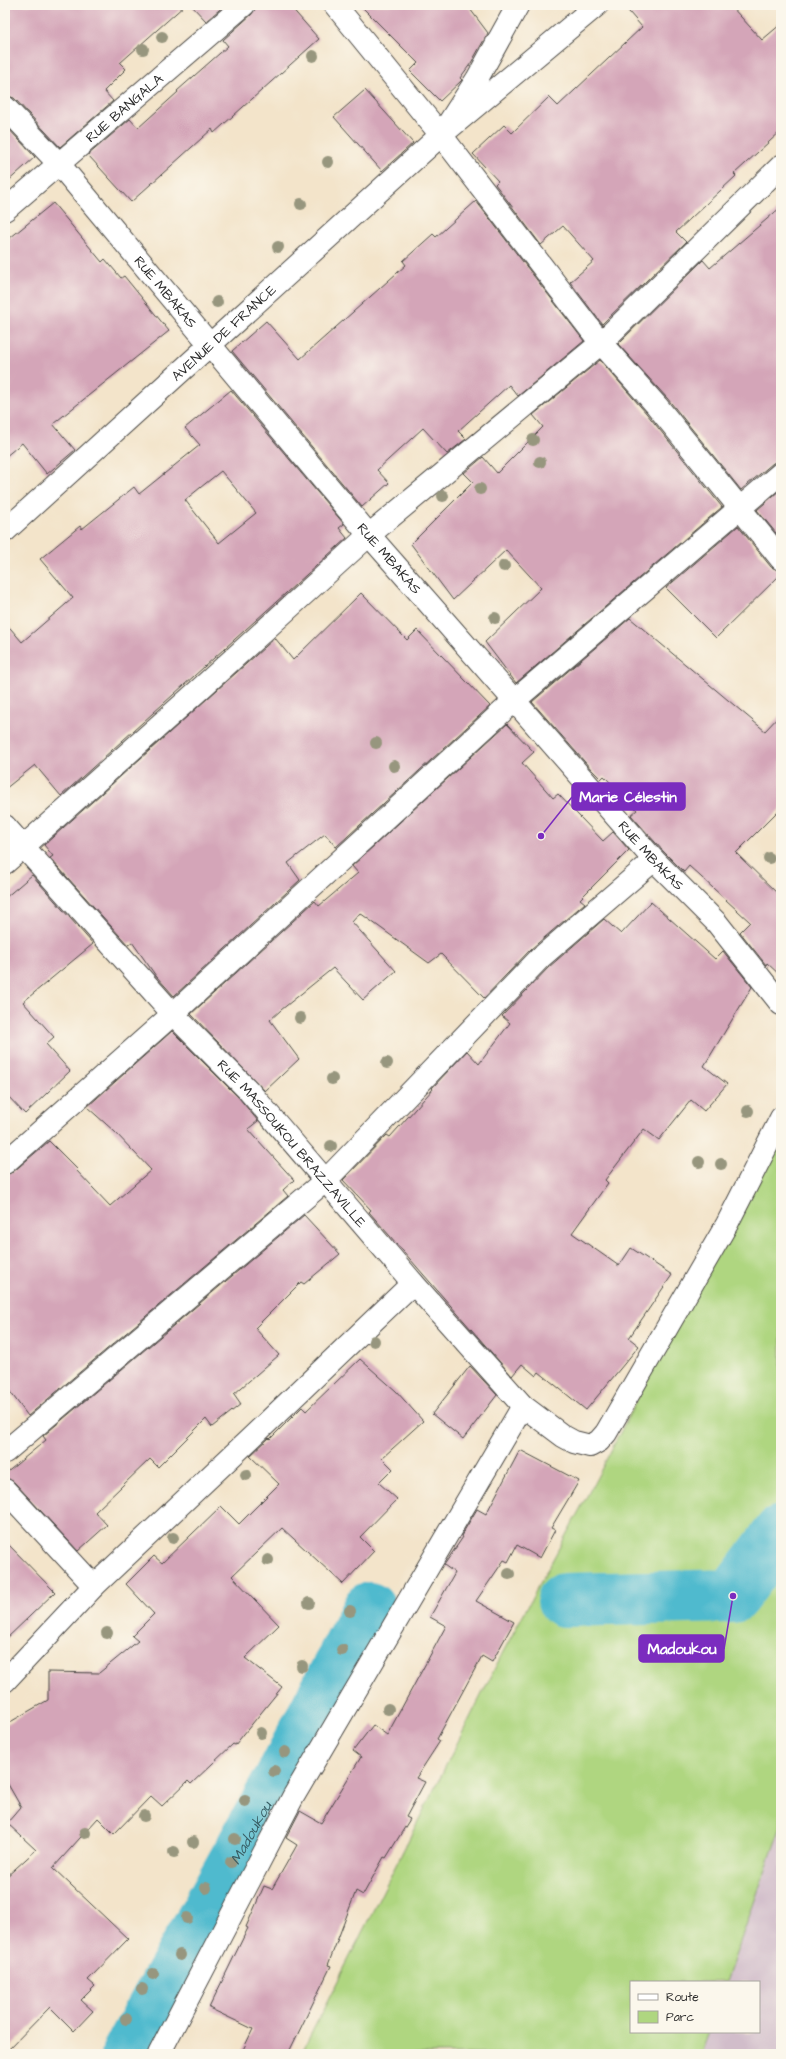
<svg xmlns="http://www.w3.org/2000/svg" width="786" height="2059" viewBox="0 0 786 2059" font-family="'Architects Daughter',sans-serif">
  <rect width="100%" height="100%" fill="#fbf7ec"/>
  <filter id="ink" filterUnits="userSpaceOnUse"><feTurbulence type="fractalNoise" baseFrequency=".025" numOctaves="2"/><feDisplacementMap in="SourceGraphic" scale="8" xChannelSelector="R" yChannelSelector="G"/><feConvolveMatrix kernelMatrix="1 2 1 2 8 2 1 2 1" color-interpolation-filters="sRGB"/></filter>
  <filter id="wash" filterUnits="userSpaceOnUse"><feTurbulence type="fractalNoise" baseFrequency=".012" numOctaves="4" result="noise"/><feDisplacementMap in="SourceGraphic" scale="16" xChannelSelector="R" yChannelSelector="G"/><feGaussianBlur stdDeviation="0.9" result="paint"/><feColorMatrix in="noise" values="0 0 0 0 0 0 0 0 0 0 0 0 0 0 0 0 0 1.4 0 .05"/><feComposite in="paint" operator="in"/></filter>
  <g filter="url(#wash)">
    <rect width="100%" height="100%" fill="#f3e4ca"/>
    <!-- industrial -->
    <path fill="#d1bdca" d="M781,1736V2054H673L681,2032H759V1982H698Z"/>
    <!-- green -->
    <path fill="#afd680" stroke="#6d8056" d="M781,1118V1826L726,1982H631V2032H709L701,2054H301L503,1652L601,1470Z"/>
    <g fill="none" stroke-linecap="round" stroke-linejoin="round">
      <!-- river -->
      <g stroke="#50bace" stroke-width="54">
        <path d="M564,1600L733,1596L781,1532"/>
        <path id="s1" d="M128,2054L283,1775L369,1609"/>
      </g>
    </g>
    <g id="blocks">
      <!-- building -->
      <path fill="#d4a5b8" fill-rule="evenodd" d="M5,5H185L120,63L126,69L104,91L113,101L60,147L14,98L5,95Z
        M191,5H225L206,21Z
        M256,5H289L319,39L214,133L212,129L131,202L88,155L130,119L138,128L178,92L177,91L228,46L223,40L252,14Z
        M360,5H467L488,33L471,63L460,78L462,80L440,101L410,71L418,63Z
        M623,5H730L762,40L781,24V131L734,174L736,176L676,232L686,242L602,324L570,282L594,261L563,226L541,245L495,184L498,181L473,154L504,125L512,133L549,97L558,106L642,27Z
        M365,90L413,143L382,171L334,117Z
        M5,125L35,157L5,184Z
        M476,201L584,341L518,396L509,385L458,431L466,439L447,454L423,428L377,470L389,483L362,507L232,351L266,321L300,359L406,265L403,261L433,234L436,237Z
        M53,203L102,262L105,259L121,278L124,276L169,331L53,424L75,450L47,474L22,443L5,457V242Z
        M781,207V461L773,463L741,490L667,398L618,344L703,260L710,268Z
        M600,360L647,414L722,507L516,683L485,642L541,588L506,550L453,600L411,544L473,482L464,473L483,457L497,473L543,427L533,415Z
        M231,390L344,524L339,528L347,538L61,796L35,765L5,789V622L22,642L73,598L40,559L80,526L82,529L134,487L139,494L200,445L185,428ZM221,471L256,513L219,543L185,500Z
        M781,489V539L757,510Z
        M738,526L771,567L781,571V574L716,638L666,588Z
        M361,593L407,640L417,630L490,706L336,847L325,834L288,863L300,880L174,996L156,976L132,942L128,945L50,858L53,856L44,845L275,638L293,660Z
        M630,618L765,731L781,714V808L736,853L781,897V976L767,963L766,965L740,932L750,922L689,866L684,872L663,851L631,815L637,810L604,776L601,779L591,769L532,702Z
        M507,724L534,752L522,763L553,798L558,794L603,841L613,832L629,850L580,899L585,903L531,949L484,998L441,954L429,963L360,913L352,922L396,971L363,1000L333,968L281,1010L270,1020L299,1059L265,1091L191,1014L315,901L319,906L358,873L352,866Z
        M32,875L93,944L23,1002L54,1037L46,1044L70,1071L25,1114L5,1093V898Z
        M651,902L715,959L723,951L752,987L704,1066L727,1084L704,1111L691,1100L659,1140L644,1129L605,1180L608,1183L572,1233L619,1266L631,1248L672,1275L629,1338L639,1346L586,1410L539,1372L536,1376L522,1364L512,1376L369,1212L371,1210L343,1180L387,1135L390,1137L433,1089L432,1088L467,1051L479,1064L510,1023L502,1016L549,967L604,919L621,934Z
        M172,1031L239,1098L258,1121L248,1129L294,1180L283,1190L288,1196L28,1416L5,1385V1175L13,1172L49,1141L77,1169L76,1170L110,1206L151,1170L115,1132L87,1107Z
        M304,1215L340,1254L304,1284L301,1282L255,1328L279,1355L234,1394L241,1404L212,1427L206,1419L158,1467L150,1459L95,1512L107,1525L78,1551L14,1482L6,1478L5,1474L46,1440L43,1436Z
        M360,1359L396,1391L423,1421L382,1458L393,1469L379,1483L397,1499L360,1537L374,1551L343,1584L282,1528L232,1576L279,1625L245,1658L282,1687L235,1745L233,1744L191,1784L188,1781L162,1806L151,1796L114,1834L98,1818L53,1868L128,1939L88,1980L95,1986L81,2000L93,2011L74,2031L50,2007L5,2053V1878L36,1850L7,1823L21,1807L5,1779V1725L48,1700V1672L99,1673L138,1641L132,1636L154,1614L126,1584L154,1556L162,1563L221,1506L239,1524L279,1484L250,1456L269,1438L270,1439L302,1407L306,1411Z
        M470,1366L497,1395L463,1439L432,1414Z
        M520,1450L579,1481L551,1528L555,1530L540,1558L517,1545L508,1562L504,1560L476,1601L514,1622L492,1662L482,1656L437,1739L440,1741L416,1778L425,1782L406,1817L410,1819L386,1858L384,1857L363,1895L356,1891L328,1965L331,1966L288,2054H241L253,2029L209,2008L248,1928L246,1927L264,1886L272,1889L297,1845L286,1838L300,1811L321,1823L361,1757L353,1751L373,1725L387,1735L446,1626L430,1617L455,1573L444,1565L463,1537L461,1536L477,1509L486,1514Z
        M5,1541L55,1592L5,1640Z"/>
    </g>
  </g>
  <g filter="url(#ink)">
    <use href="#blocks" fill-opacity="0" stroke="#494743" stroke-width="1"/>
    <g fill="none" stroke-linecap="round" stroke-linejoin="round">
      <defs>
        <g id="street">
          <path d="M335,5L441,135L601,343L657,406L781,559"/>
          <path id="s2" d="M5,107L59,164L369,535L654,860L717,923L781,1004"/>
          <path d="M447,130L597,5"/>
          <path id="s3" d="M5,210L244,5"/>
          <path id="s4" d="M5,826L173,1014L248,1090L413,1283L523,1406L563,1436L574,1442L590,1446L599,1441L606,1433L727,1224L781,1118"/>
          <path d="M5,863L200,689L369,535L601,343L781,166"/>
          <path d="M5,1163L173,1014L515,700L781,473"/>
          <path d="M5,1452L326,1180L540,958L654,860"/>
          <path d="M5,1490L94,1586"/>
          <path d="M5,1681L94,1586L252,1437L413,1283"/>
          <path d="M159,2054L293,1797L523,1406"/>
        </g>
        <g id="secondary">
          <path id="s5" d="M5,531L441,135L477,79L518,5"/>
        </g>
      </defs>
      <!-- street casing -->
      <use href="#street" stroke="#494743" stroke-width="24"/>
      <!-- secondary casing -->
      <use href="#secondary" stroke="#494743" stroke-width="24"/>
      <!-- street -->
      <use href="#street" stroke="#fff" stroke-width="22"/>
      <!-- secondary -->
      <use href="#secondary" stroke="#fff" stroke-width="22"/>
    </g>
    <!-- trees -->
    <g fill="#97967e">
      <circle cx="162" cy="37" r="6"/>
      <circle cx="143" cy="49" r="6"/>
      <circle cx="313" cy="56" r="6"/>
      <circle cx="328" cy="162" r="6"/>
      <circle cx="301" cy="204" r="6"/>
      <circle cx="278" cy="247" r="6"/>
      <circle cx="217" cy="302" r="6"/>
      <circle cx="533" cy="440" r="6"/>
      <circle cx="540" cy="462" r="6"/>
      <circle cx="480" cy="489" r="6"/>
      <circle cx="443" cy="496" r="6"/>
      <circle cx="504" cy="566" r="6"/>
      <circle cx="495" cy="618" r="6"/>
      <circle cx="376" cy="743" r="6"/>
      <circle cx="394" cy="766" r="6"/>
      <circle cx="769" cy="858" r="6"/>
      <circle cx="300" cy="1018" r="6"/>
      <circle cx="387" cy="1063" r="6"/>
      <circle cx="332" cy="1079" r="6"/>
      <circle cx="748" cy="1111" r="6"/>
      <circle cx="331" cy="1146" r="6"/>
      <circle cx="699" cy="1162" r="6"/>
      <circle cx="721" cy="1164" r="6"/>
      <circle cx="374" cy="1341" r="6"/>
      <circle cx="246" cy="1475" r="6"/>
      <circle cx="173" cy="1538" r="6"/>
      <circle cx="268" cy="1560" r="6"/>
      <circle cx="509" cy="1574" r="6"/>
      <circle cx="309" cy="1603" r="6"/>
      <circle cx="350" cy="1611" r="6"/>
      <circle cx="107" cy="1633" r="6"/>
      <circle cx="342" cy="1650" r="6"/>
      <circle cx="302" cy="1666" r="6"/>
      <circle cx="388" cy="1709" r="6"/>
      <circle cx="261" cy="1733" r="6"/>
      <circle cx="285" cy="1752" r="6"/>
      <circle cx="274" cy="1771" r="6"/>
      <circle cx="245" cy="1801" r="6"/>
      <circle cx="144" cy="1816" r="6"/>
      <circle cx="85" cy="1833" r="6"/>
      <circle cx="235" cy="1839" r="6"/>
      <circle cx="193" cy="1842" r="6"/>
      <circle cx="174" cy="1852" r="6"/>
      <circle cx="231" cy="1862" r="6"/>
      <circle cx="206" cy="1888" r="6"/>
      <circle cx="187" cy="1918" r="6"/>
      <circle cx="180" cy="1955" r="6"/>
      <circle cx="153" cy="1974" r="6"/>
      <circle cx="142" cy="1989" r="6"/>
      <circle cx="126" cy="2019" r="6"/>
    </g>
  </g>
  <g text-anchor="middle" stroke-width="3" stroke-linejoin="round" paint-order="stroke">
    <!-- street labels -->
    <g font-size="14" fill="#2b2b2b" stroke="#fbf7ec">
      <text dy="5" stroke="none"><textPath href="#s3" startOffset="157">RUE BANGALA</textPath></text>
      <text dy="5" stroke="none"><textPath href="#s2" startOffset="245">RUE MBAKAS</textPath></text>
      <text dy="5" stroke="none"><textPath href="#s5" startOffset="295">AVENUE DE FRANCE</textPath></text>
      <text dy="5" stroke="none"><textPath href="#s2" startOffset="593">RUE MBAKAS</textPath></text>
      <text dy="5" stroke="none"><textPath href="#s2" startOffset="989">RUE MBAKAS</textPath></text>
      <text dy="5" stroke="none"><textPath href="#s4" startOffset="428">RUE MASSOUKOU BRAZZAVILLE</textPath></text>
    </g>
    <!-- water labels -->
    <g font-size="15" font-style="italic" fill="#385d64" stroke="#fbf7ec">
      <text dy="5" stroke="none"><textPath href="#s1" startOffset="253">Madoukou</textPath></text>
    </g>
  </g>
  <!-- callouts -->
  <path fill="none" stroke="#7b2cbf" stroke-width="1.5" d="M541 836L572 797M733 1596L724 1649"/>
  <g fill="#7b2cbf" stroke="#fbf7ec" stroke-width="1.5">
    <circle cx="541" cy="836" r="4"/>
    <circle cx="733" cy="1596" r="4"/>
  </g>
  <g fill="#7b2cbf" stroke="#7b2cbf" stroke-width="1.5">
    <rect x="572" y="783" width="113" height="27" rx="4"/>
    <rect x="639" y="1635" width="85" height="27" rx="4"/>
  </g>
  <g font-size="15" text-anchor="middle" font-weight="bold" fill="#fff">
    <text x="628" y="802">Marie Célestin</text>
    <text x="682" y="1654">Madoukou</text>
  </g>
  <!-- margin -->
  <rect width="786" height="2059" fill="none" stroke="#fbf7ec" stroke-width="20"/>
  <!-- legend -->
  <rect x="630" y="1981" width="130" height="52" fill="#fbf7ec" stroke="#a8a59f"/>
  <rect x="638" y="1994" width="20" height="6" fill="#ffffff" stroke="#a8a59f"/>
  <text x="666" y="2001" font-size="12" fill="#2b2b2b">Route</text>
  <rect x="638" y="2011" width="20" height="12" fill="#afd680" stroke="#a8a59f"/>
  <text x="666" y="2021" font-size="12" fill="#2b2b2b">Parc</text>
</svg>
